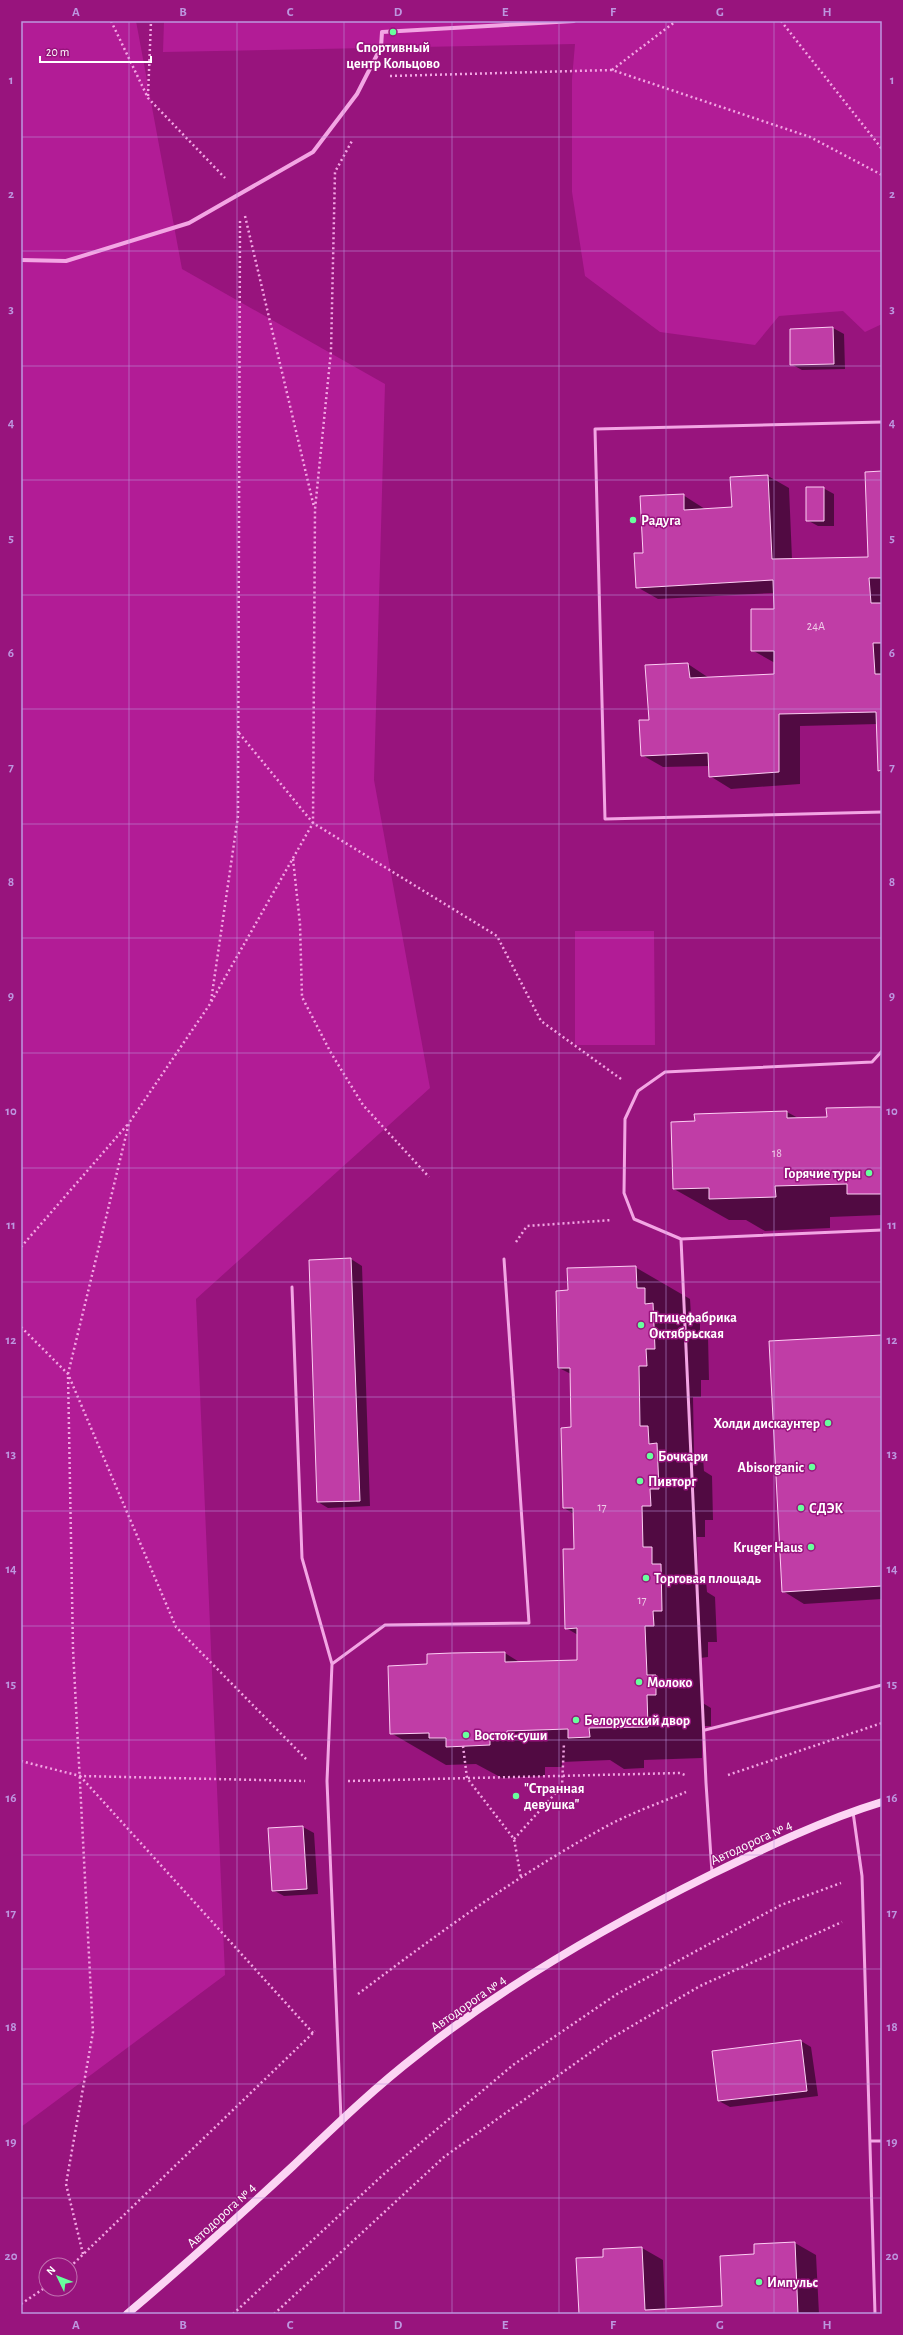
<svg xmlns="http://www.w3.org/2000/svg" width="903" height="2335" viewBox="0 0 903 2335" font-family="'Alegreya Sans',sans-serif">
  <rect width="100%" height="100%" fill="#98147d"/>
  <!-- green -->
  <path fill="#b21c96" d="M21,21H136L182,269L385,384L374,780L430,1088L196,1299L225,1975L21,2127Z
    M164,21H882V324L865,332L843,311L779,316L755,345L660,332L585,276L572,192V79L575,44L163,52Z
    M575,931H654L655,1045H575Z"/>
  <!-- shadow -->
  <path fill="#0007" d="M833,328L844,334L845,369L802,370L791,364V330Z
    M882,472V772L879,770L878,724L800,726V784L731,789L710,776L709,766L663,767L642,755L650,721L688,664L709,678L775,675V663L752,650L775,610L774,593L658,599L637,587L644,554L683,495L705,509L733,508L768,476L789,488L792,559L869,558Z
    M823,488L834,494V526H818L807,520Z
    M882,1108V1215L830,1217V1228L765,1231L746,1220H729L674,1189L696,1122L787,1112L798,1118H828Z
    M351,1259L362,1266L370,1506L328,1508L318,1502Z
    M635,1267L690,1299L691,1316L700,1321V1331L708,1336L709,1380H701V1397H693L694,1453L703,1458L704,1471L712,1476L713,1520H705V1537H697L698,1575L706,1580L707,1592L715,1597L717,1642H708V1657L700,1658L701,1702L711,1708V1726H702V1758L644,1760V1768L624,1769L610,1760L562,1762V1767H545V1776L502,1778L476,1764L446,1765L391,1733L428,1665L505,1653L521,1663L578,1661V1635L566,1628L575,1550L574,1514L564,1508L572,1428L571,1374L559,1368L569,1291Z
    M882,1336V1599L804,1604L783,1591Z
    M303,1827L314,1833L318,1894L284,1896L273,1890L270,1829Z
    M801,2041L811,2047L818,2096L730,2107L719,2101Z
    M795,2243L816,2255L819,2314H580L604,2258L642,2248L663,2260L665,2310L723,2307L755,2255Z"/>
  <!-- building -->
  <path fill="#c03da6" stroke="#fdcef4" d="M833,327L834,364L790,365V329Z
    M882,471V578H869L871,603H882V643H873L875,674H882V770L878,771L876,712L779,714V772L709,777L708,753L641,756L639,720H649L645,665L688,663L690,678L774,674V651H751V609H774L773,580L636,588L634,553H643L640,496L684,494V510L732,507L730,477L768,475L772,559L868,557L865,472Z
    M806,487H824V521H806Z
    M869,1107H882V1194H847V1184L775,1186L776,1197L709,1199V1188L673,1189L671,1122L695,1121L694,1114L787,1111V1118L827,1117L826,1108Z
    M351,1258L360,1501L317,1502L309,1260Z
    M636,1266L637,1288H645V1304L653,1303L655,1349H646L647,1366H639L640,1426H648L649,1444L657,1443L659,1489H650L651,1506H642L643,1547H652V1564H661L662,1611H653L654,1626H645L647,1675H656V1695H647L648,1727L589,1728L590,1737L568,1738V1729L507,1731V1736H490V1745L446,1747V1738H429V1733L390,1734L388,1666L427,1664V1654L452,1653L505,1652V1662L577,1660V1628L565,1629L563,1549H574L573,1508H563L561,1428L571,1427L570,1368H558L556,1291L568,1290L567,1268Z
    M882,1335V1586L782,1592L769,1341Z
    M303,1826L307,1889L272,1891L268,1828Z
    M801,2040L807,2091L718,2101L712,2051Z
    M795,2242L798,2314H579L576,2258L603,2257V2249L642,2247L645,2310L722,2306L720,2256L754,2254V2244Z"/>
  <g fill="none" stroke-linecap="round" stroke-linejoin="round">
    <!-- path -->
    <path stroke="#f3a6e4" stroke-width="2.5" stroke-dasharray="2 3" stroke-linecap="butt" d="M111,21L148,98L225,178
      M781,21L882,149
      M612,70L676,21
      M390,76L612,70L810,137L882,175
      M148,96L151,21
      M245,216L314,507
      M239,733L313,823L497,936L541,1021L621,1079
      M293,859L300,924L302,997L331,1053L363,1105L429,1177
      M211,1001L238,816L240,218
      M516,1242L527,1226L612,1220
      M21,1247L128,1124
      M21,1327L68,1374L176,1627L306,1759
      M463,1746L467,1778L514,1839L521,1878
      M21,1761L80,1776L305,1781
      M728,1775L882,1723
      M80,1776L313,2033
      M348,1781L680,1773L685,1775
      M514,1839L562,1786L564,1743
      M358,1994C435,1936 513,1878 598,1831C625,1815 657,1804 686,1792
      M83,2254L66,2184L93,2032L73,1649L68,1374L129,1123L210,1004L313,823L315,509L331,351L335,172L353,139
      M70,2267L315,2031
      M21,2304L46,2287
      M233,2314L385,2173L513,2065L617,1994L781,1905L841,1883
      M274,2314L444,2157L608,2040L700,1986L842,1922"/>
    <!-- lane -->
    <path stroke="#f3a6e4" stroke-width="3" d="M882,422L595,429L605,819L882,812
      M681,1239L634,1219L624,1193L625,1119L638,1091L665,1072L872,1062L882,1051
      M292,1287L302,1558L332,1664L327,1781L341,2119
      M332,1664L385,1625L529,1623L504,1259
      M705,1730L882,1685
      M853,1812L862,1876L875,2314
      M712,1873L706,1783L681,1239L882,1230
      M870,2141H882"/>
    <!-- street -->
    <path stroke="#f3a6e4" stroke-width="4" d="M21,260L66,261L189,223L313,152L357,94L381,47L382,32L574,21"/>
    <!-- secondary -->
    <path stroke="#fcd5f4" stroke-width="8" d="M127,2314C184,2266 238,2217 293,2166C333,2128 373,2089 417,2055C507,1983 609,1925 712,1874C767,1847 823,1820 882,1802"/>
  </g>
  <!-- grid -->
  <path fill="none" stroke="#bd96df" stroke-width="1" stroke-opacity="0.55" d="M129,21V2314M237,21V2314M344,21V2314M452,21V2314M559,21V2314M666,21V2314M774,21V2314M21,137H882M21,251H882M21,366H882M21,480H882M21,595H882M21,709H882M21,824H882M21,938H882M21,1053H882M21,1168H882M21,1282H882M21,1397H882M21,1511H882M21,1626H882M21,1740H882M21,1855H882M21,1969H882M21,2084H882M21,2198H882"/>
  <!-- markers -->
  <g fill="#68ff9d" stroke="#98147d" stroke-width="1.5">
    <circle cx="393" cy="32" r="4"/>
    <circle cx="633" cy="520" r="4"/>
    <circle cx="869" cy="1173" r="4"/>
    <circle cx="641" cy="1325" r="4"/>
    <circle cx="828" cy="1423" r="4"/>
    <circle cx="650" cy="1456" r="4"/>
    <circle cx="812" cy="1467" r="4"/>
    <circle cx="640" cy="1481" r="4"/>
    <circle cx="801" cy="1508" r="4"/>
    <circle cx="811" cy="1547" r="4"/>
    <circle cx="646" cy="1578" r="4"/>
    <circle cx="639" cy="1682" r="4"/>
    <circle cx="576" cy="1720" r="4"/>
    <circle cx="466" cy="1735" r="4"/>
    <circle cx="516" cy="1796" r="4"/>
    <circle cx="759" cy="2282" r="4"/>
  </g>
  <g text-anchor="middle" stroke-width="3" stroke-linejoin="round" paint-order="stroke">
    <!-- number labels -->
    <g font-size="12" fill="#efcee9">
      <text x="816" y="630">24А</text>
      <text x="777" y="1157">18</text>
      <text x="602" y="1511">17</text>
      <text x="642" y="1604">17</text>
    </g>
    <!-- poi labels -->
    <g font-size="14" font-weight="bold" fill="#fff" stroke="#98147d" text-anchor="start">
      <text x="393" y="52" text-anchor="middle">Спортивный<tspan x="393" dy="16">центр Кольцово</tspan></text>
      <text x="641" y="525">Радуга</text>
      <text x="861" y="1178" text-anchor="end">Горячие туры</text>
      <text x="649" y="1322">Птицефабрика<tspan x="649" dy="16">Октябрьская</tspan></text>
      <text x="820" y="1428" text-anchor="end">Холди дискаунтер</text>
      <text x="658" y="1461">Бочкари</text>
      <text x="804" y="1472" text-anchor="end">Abisorganic</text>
      <text x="648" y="1486">Пивторг</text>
      <text x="809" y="1513">СДЭК</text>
      <text x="803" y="1552" text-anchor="end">Kruger Haus</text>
      <text x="654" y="1583">Торговая площадь</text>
      <text x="647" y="1687">Молоко</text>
      <text x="584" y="1725">Белорусский двор</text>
      <text x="474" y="1740">Восток-суши</text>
      <text x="524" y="1793">"Странная<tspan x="524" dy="16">девушка"</tspan></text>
      <text x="767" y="2287">Импульс</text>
    </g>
    <!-- street labels -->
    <g font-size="14" fill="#fff" stroke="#98147d">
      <text transform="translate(751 1842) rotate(-25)" y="5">Автодорога № 4</text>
      <text transform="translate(468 2003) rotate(-35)" y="5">Автодорога № 4</text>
      <text transform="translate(221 2215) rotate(-43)" y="5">Автодорога № 4</text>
    </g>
  </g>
  <!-- border -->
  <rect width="903" height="2335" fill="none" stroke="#98147d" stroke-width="44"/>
  <!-- north arrow -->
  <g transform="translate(58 2277) rotate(313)"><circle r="19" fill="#98147d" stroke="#c172b1"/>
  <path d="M0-3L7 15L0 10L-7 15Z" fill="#68ff9d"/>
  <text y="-6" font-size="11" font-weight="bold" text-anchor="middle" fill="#ffffff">N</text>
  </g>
  <!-- scale -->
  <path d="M40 56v6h111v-6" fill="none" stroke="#ffffff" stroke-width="2"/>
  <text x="46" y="56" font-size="12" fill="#ffffff" stroke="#98147d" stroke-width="3" paint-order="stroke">20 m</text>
  <rect x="22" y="22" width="859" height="2291" fill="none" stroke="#bd96df" stroke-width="1.5"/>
  <g font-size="13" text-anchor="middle" font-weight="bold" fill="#bd96df">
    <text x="76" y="16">A</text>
    <text x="183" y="16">B</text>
    <text x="290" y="16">C</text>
    <text x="398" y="16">D</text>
    <text x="505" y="16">E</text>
    <text x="613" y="16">F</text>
    <text x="720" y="16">G</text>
    <text x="827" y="16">H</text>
    <text x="11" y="84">1</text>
    <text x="892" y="84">1</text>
    <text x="11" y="198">2</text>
    <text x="892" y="198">2</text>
    <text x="11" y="313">3</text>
    <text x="892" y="313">3</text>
    <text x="11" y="427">4</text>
    <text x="892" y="427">4</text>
    <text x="11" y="542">5</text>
    <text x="892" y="542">5</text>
    <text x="11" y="657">6</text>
    <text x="892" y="657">6</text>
    <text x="11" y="771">7</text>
    <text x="892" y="771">7</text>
    <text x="11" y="886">8</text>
    <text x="892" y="886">8</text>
    <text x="11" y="1000">9</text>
    <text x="892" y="1000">9</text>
    <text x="11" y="1115">10</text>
    <text x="892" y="1115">10</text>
    <text x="11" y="1229">11</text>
    <text x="892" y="1229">11</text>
    <text x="11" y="1344">12</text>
    <text x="892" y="1344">12</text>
    <text x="11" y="1458">13</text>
    <text x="892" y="1458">13</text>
    <text x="11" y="1573">14</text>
    <text x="892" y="1573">14</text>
    <text x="11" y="1688">15</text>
    <text x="892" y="1688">15</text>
    <text x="11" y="1802">16</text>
    <text x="892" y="1802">16</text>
    <text x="11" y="1917">17</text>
    <text x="892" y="1917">17</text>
    <text x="11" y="2031">18</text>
    <text x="892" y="2031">18</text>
    <text x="11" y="2146">19</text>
    <text x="892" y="2146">19</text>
    <text x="11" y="2260">20</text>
    <text x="892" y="2260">20</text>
    <text x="76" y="2329">A</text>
    <text x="183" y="2329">B</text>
    <text x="290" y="2329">C</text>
    <text x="398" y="2329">D</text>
    <text x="505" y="2329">E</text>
    <text x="613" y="2329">F</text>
    <text x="720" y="2329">G</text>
    <text x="827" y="2329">H</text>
  </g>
</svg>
